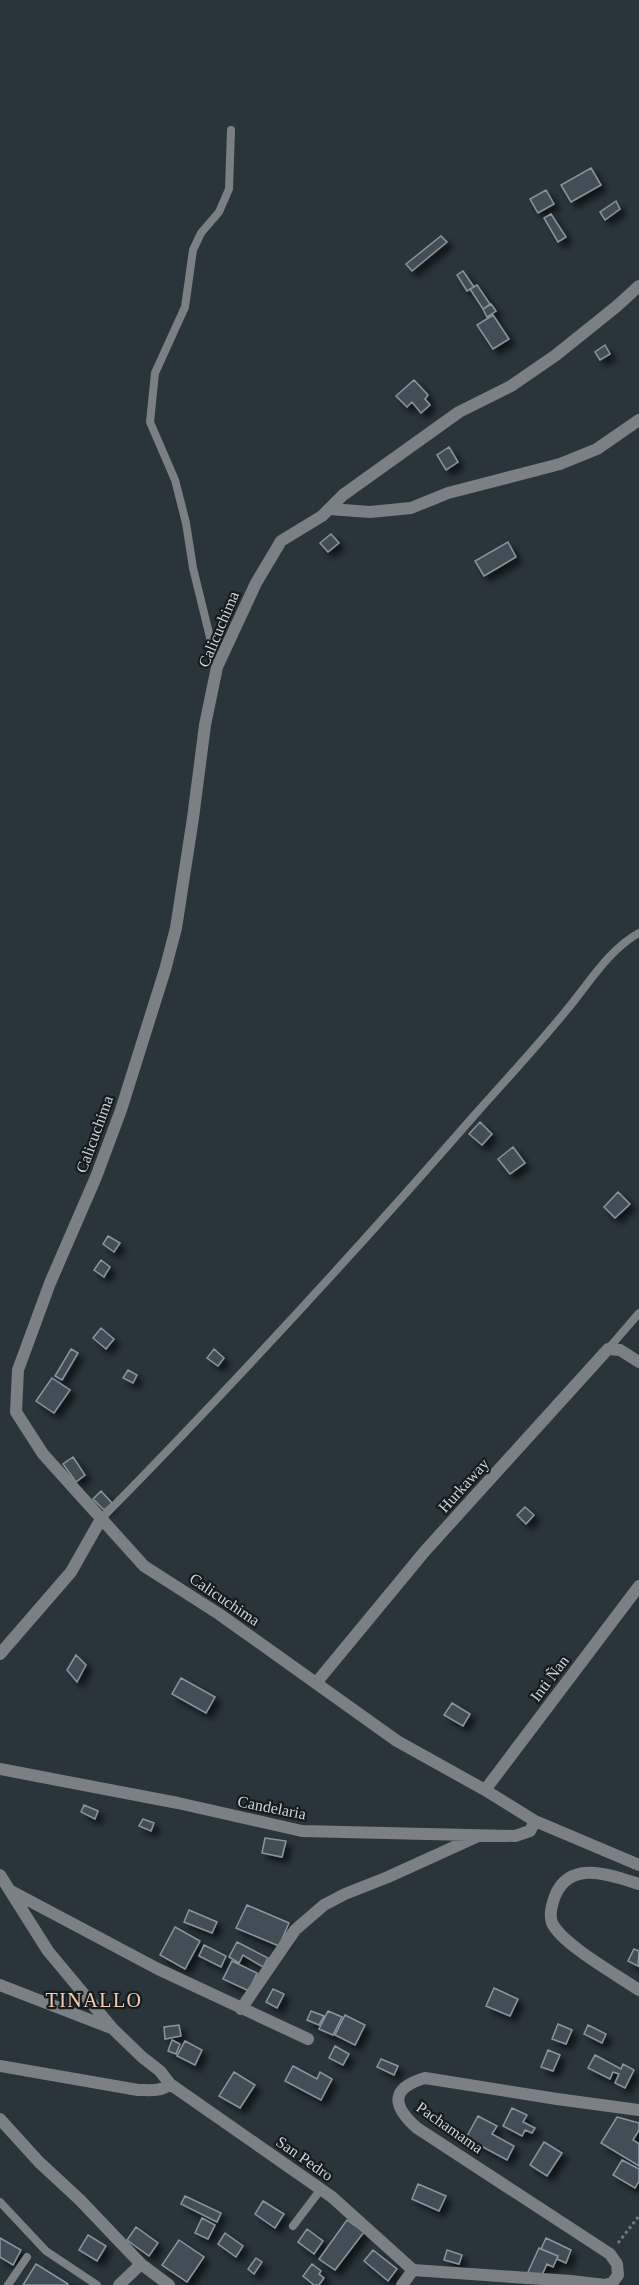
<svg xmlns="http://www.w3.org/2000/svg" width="639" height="2285" viewBox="0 0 639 2285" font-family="Georgia,serif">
  <defs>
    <filter id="shadow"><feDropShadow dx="5.5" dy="5.5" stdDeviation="3" flood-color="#0009"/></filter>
  </defs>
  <rect width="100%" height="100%" fill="#29353b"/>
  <!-- building -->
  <path fill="#424e55" stroke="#88959d" stroke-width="1.5" filter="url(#shadow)" d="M591,168L601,185L571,202L561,185Z
    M546,190L554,204L538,213L530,199Z
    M616,201L620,209L605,220L600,212Z
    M551,214L566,237L558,242L544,218Z
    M441,236L447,242L412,271L406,264Z
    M463,271L474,287L467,291L457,275Z
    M477,285L490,304L483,309L470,289Z
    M491,304L496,311L487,317L483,309Z
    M493,315L509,339L493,349L477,325Z
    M605,345L610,354L600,360L595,352Z
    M414,380L428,395L425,399L430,405L421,413L412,402L407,407L396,396Z
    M449,447L458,462L446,470L437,455Z
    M331,534L339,543L328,552L320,543Z
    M508,542L516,557L484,576L475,561Z
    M480,1122L492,1134L482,1145L469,1134Z
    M513,1147L525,1163L510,1174L498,1159Z
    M618,1192L630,1204L615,1218L604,1207Z
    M108,1236L120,1243L114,1252L103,1244Z
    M101,1260L110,1267L104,1277L94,1270Z
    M101,1328L114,1339L106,1349L93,1338Z
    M71,1349L78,1353L62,1380L55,1376Z
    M214,1349L224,1358L218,1366L207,1358Z
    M128,1370L137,1375L133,1383L123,1378Z
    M52,1378L70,1390L54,1413L36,1401Z
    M73,1457L85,1475L76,1482L63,1464Z
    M101,1491L112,1503L104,1510L93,1499Z
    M525,1507L534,1515L526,1524L517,1515Z
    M76,1655L86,1665L77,1682L67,1670Z
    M181,1678L215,1697L206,1713L172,1694Z
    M452,1703L470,1714L463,1726L444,1715Z
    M84,1805L98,1811L95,1819L81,1812Z
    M143,1819L154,1823L151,1831L139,1826Z
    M265,1838L286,1841L282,1857L262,1853Z
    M247,1905L289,1923L279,1946L236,1928Z
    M189,1910L217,1922L212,1933L184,1922Z
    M175,1927L200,1941L185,1969L160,1955Z
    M237,1942L268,1958L263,1967L243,1955L239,1963L229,1957Z
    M204,1945L226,1956L221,1967L199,1956Z
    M634,1949L639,1951L638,1966L628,1961Z
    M232,1961L257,1973L249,1991L223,1979Z
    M494,1988L518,1999L510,2016L486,2006Z
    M273,1989L284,1994L277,2008L266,2002Z
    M311,2011L324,2016L319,2025L307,2020Z
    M328,2011L342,2017L333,2035L319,2029Z
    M345,2015L365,2025L355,2045L335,2035Z
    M558,2024L572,2030L566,2044L552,2039Z
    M179,2025L181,2036L165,2039L164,2027Z
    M588,2025L606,2034L602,2043L584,2034Z
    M172,2040L180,2044L176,2054L168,2051Z
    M185,2041L202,2050L195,2065L177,2056Z
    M335,2046L349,2054L343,2065L329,2058Z
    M548,2050L560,2055L553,2071L541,2067Z
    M595,2055L621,2069L623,2064L634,2070L625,2088L615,2083L619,2074L613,2072L610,2079L588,2068Z
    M381,2059L398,2066L394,2075L377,2067Z
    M293,2066L317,2079L320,2072L332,2079L321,2100L285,2081Z
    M234,2072L255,2085L240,2108L219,2096Z
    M512,2108L527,2115L523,2122L535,2128L532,2133L525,2130L522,2136L503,2126Z
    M478,2116L497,2126L492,2134L514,2146L507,2160L466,2138Z
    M617,2117L639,2123V2130L633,2140L639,2144V2166L601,2143Z
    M544,2142L562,2153L547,2176L530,2165Z
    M622,2160L639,2169V2181L635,2188L613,2175Z
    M418,2184L446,2196L439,2211L412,2199Z
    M185,2196L221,2213L217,2222L181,2204Z
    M263,2201L284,2214L275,2228L255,2214Z
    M202,2218L215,2225L208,2239L195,2233Z
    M347,2220L364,2232L335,2270L319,2259Z
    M136,2227L158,2243L149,2256L127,2240Z
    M307,2229L323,2241L314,2254L298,2242Z
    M225,2233L243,2246L236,2257L218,2244Z
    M88,2235L106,2246L97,2261L79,2250Z
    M0,2238L21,2250L13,2265L0,2257Z
    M546,2238L571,2250L566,2263L557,2259L558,2256L541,2249Z
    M179,2240L204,2257L187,2282L162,2265Z
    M539,2248L558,2256L553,2267L547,2264L541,2277L528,2272Z
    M373,2250L397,2269L388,2281L364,2261Z
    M447,2250L462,2255L459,2264L444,2260Z
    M256,2258L262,2262L254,2274L248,2269Z
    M36,2264L68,2284L67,2285H23Z
    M312,2264L321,2271L319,2274L324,2278L319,2285H314L303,2276Z"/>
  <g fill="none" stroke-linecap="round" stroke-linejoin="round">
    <!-- path -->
    <path stroke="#6e787d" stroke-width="3" stroke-dasharray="3 3" stroke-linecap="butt" d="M618,2243L639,2216"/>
    <!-- lane -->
    <path stroke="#7a8083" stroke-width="8" d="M217,666L193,568L186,523L175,480L150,422L155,373L185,307L193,250L201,233L219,212L229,189L231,130
      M608,1349L639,1313
      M101,1519C231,1387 357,1250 479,1110C508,1078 538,1045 565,1012C588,985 608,950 639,933
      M0,2202L46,2251L97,2285
      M293,2226L321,2189
      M8,2285L27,2257"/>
    <!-- street -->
    <path stroke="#7a8083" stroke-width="12" d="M639,286L617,306L556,355L511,386L459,412L343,495L322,516L281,541L256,583L217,667L205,725L193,818L176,928L165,970L121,1110L96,1177L50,1283L18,1370L16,1412L43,1454L144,1566L219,1614L397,1741L485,1790L535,1821L639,1865
      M329,509L370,512L411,508L448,493L560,464L597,449L639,420
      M0,1654L71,1572L101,1519
      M316,1683L425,1551L608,1349L620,1350L639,1362
      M0,1769L178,1803L302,1831L515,1836L530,1831L535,1821
      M485,1790L639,1586
      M0,1875L48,1951L113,2029L142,2057L160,2071L170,2084C160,2092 151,2090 138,2090L0,2066
      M639,1884C610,1875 570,1859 555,1896C552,1904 549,1915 552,1923C563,1945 617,1975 639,1990
      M11,1891L158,1969L308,2039
      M0,1985L111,2028
      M241,2009L295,1930L324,1905L345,1894L388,1877L476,1837
      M170,2084L332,2197L413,2270
      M0,2119L39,2162L80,2200L141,2264L169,2285
      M413,2270L571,2281L605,2285
      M119,2285L141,2264
      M402,2285L413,2270
      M606,2285L613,2282L618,2275L617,2264L610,2254L417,2128C391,2105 391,2088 425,2078L557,2099L639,2110"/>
  </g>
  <g text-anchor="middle" stroke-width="4.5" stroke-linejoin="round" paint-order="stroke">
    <!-- street labels -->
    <g font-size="16" fill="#cdd4d8" stroke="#161b1e">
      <text transform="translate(218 629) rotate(-67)" y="6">Calicuchima</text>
      <text transform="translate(94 1134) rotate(-70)" y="6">Calicuchima</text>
      <text transform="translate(463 1485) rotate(-48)" y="6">Hurkaway</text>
      <text transform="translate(225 1599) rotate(34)" y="6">Calicuchima</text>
      <text transform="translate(549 1678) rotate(-53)" y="6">Inti Ñan</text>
      <text transform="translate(272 1807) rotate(11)" y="6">Candelaria</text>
      <text transform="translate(450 2127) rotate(35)" y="6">Pachamama</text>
      <text transform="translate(305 2158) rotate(35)" y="6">San Pedro</text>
    </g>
    <!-- quarter labels -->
    <g font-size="20" letter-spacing="1.5" fill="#f8ceb3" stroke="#161b1e">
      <text x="94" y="2007">TINALLO</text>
    </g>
  </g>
</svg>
